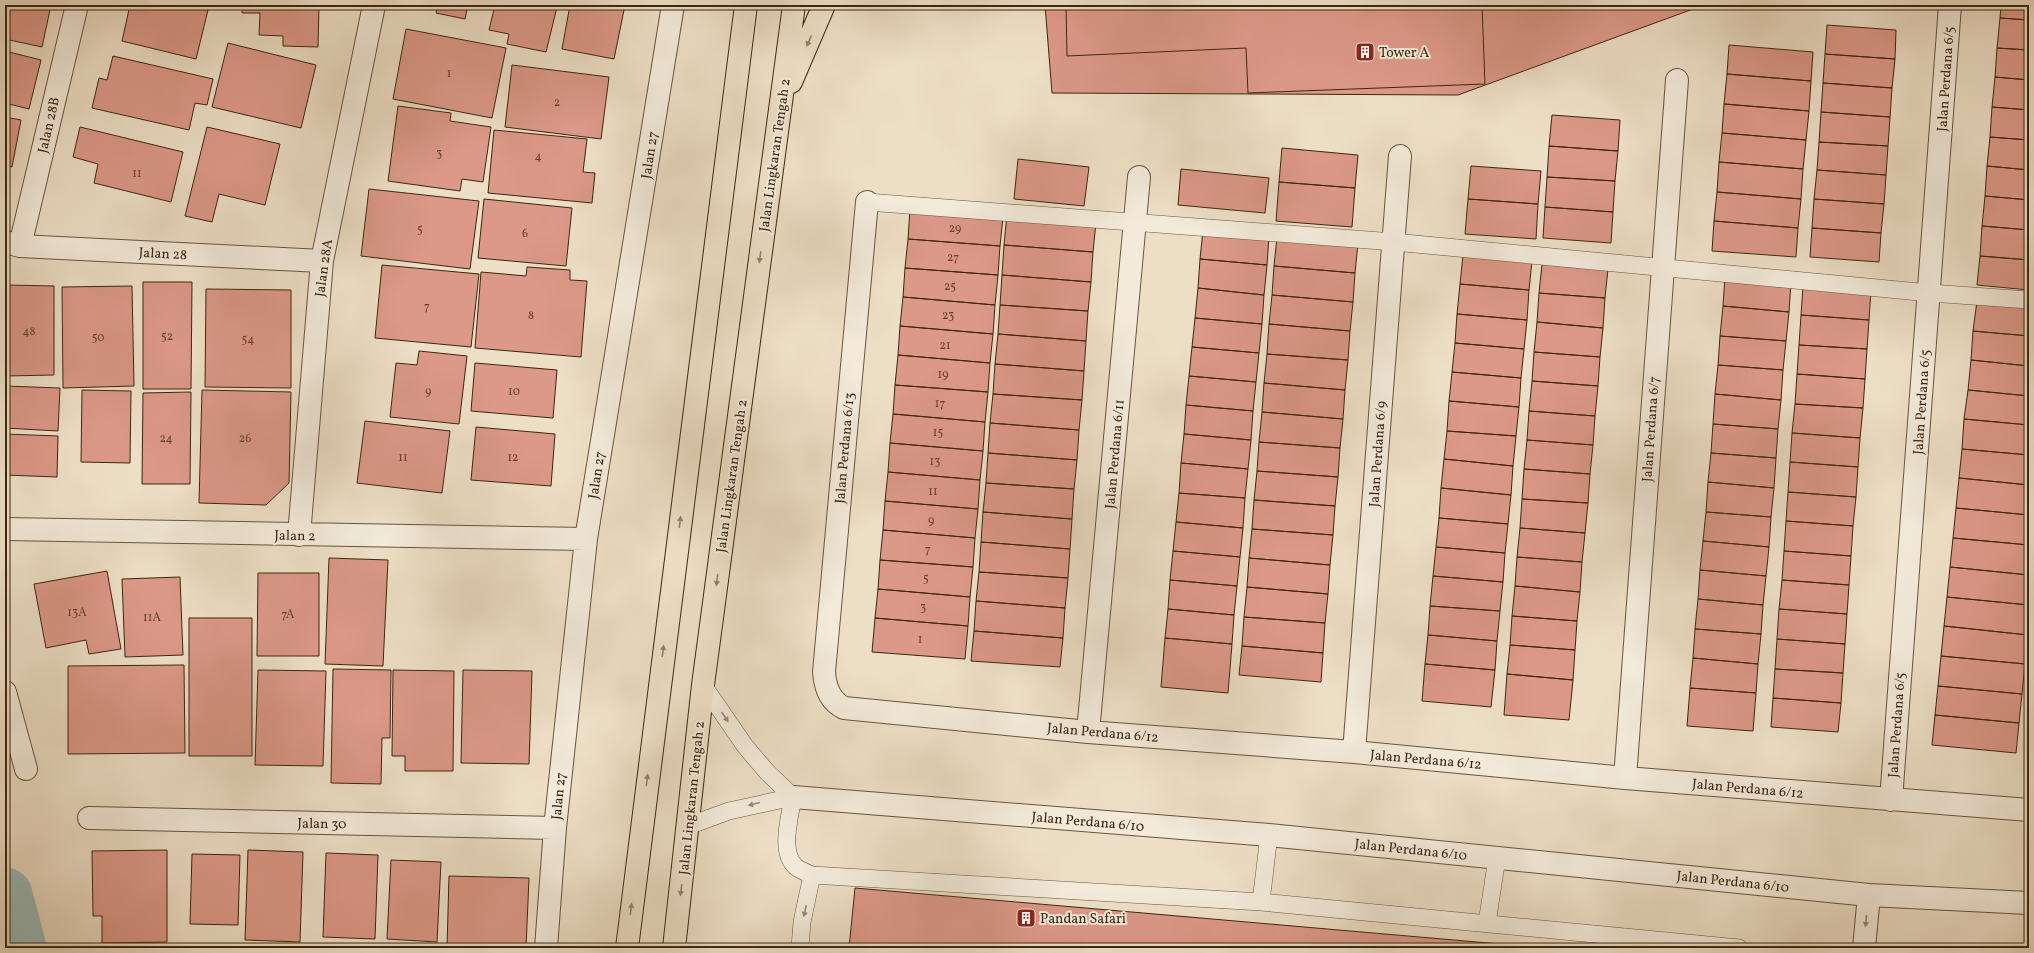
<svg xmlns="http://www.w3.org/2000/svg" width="2034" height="953" viewBox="0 0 2034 953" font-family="Vollkorn,serif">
  <rect width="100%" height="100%" fill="#eddfc6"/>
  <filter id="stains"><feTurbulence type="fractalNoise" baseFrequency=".005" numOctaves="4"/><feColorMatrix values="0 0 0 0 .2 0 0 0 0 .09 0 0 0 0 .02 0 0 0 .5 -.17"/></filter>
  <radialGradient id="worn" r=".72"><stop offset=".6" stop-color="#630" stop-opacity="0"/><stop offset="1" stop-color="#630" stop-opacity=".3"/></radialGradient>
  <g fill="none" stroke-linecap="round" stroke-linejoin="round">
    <!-- river -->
    <path stroke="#9bbbbc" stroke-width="55" d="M5,895L19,948"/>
  </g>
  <!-- building -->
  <path fill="#dc9888" stroke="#3d260f" d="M5,5H51L42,47L5,39Z
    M130,5H186L208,10L196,59L122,41Z
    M242,5H319L318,47L283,46V36L259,35L260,13H242Z
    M438,5H468L465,19L436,13Z
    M495,5H548L557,7L546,52L507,44L509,34L489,30Z
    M570,5H625L614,59L562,49Z
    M1045,5H1704L1458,95L1052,93Z
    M1066,5H1482L1485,84L1248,93L1246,48L1067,56Z
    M2001,5H2029V20L2000,18Z
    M2000,18L2029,20V50L1997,48Z
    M1827,25L1896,30L1895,59L1825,54Z
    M406,29L506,48L492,118L393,99Z
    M228,43L316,65L301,128L212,107Z
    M1729,45L1813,52L1811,81L1727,74Z
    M1997,48L2029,50V80L1995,77Z
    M5,51L41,60L29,109L5,103Z
    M1825,54L1895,59L1892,88L1823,83Z
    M113,56L213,79L207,105L195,103L189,130L92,108L99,78L107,80Z
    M512,65L609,77L601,139L505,127Z
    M1727,74L1811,81L1809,111L1724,104Z
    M1995,77L2029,80V110L1992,107Z
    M1823,83L1892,88L1890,117L1821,112Z
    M1724,104L1809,111L1806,140L1722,133Z
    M398,106L451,113L450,121L491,127L483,182L462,179L460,191L388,181Z
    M1992,107L2029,110V140L1990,137Z
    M1821,112L1890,117L1888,146L1819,142Z
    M1552,115L1620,120L1618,151L1549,146Z
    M5,117L21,120L12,167L5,165Z
    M80,127L183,152L171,202L94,183L98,164L73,157Z
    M207,127L280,144L265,205L219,194L212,222L185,216Z
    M494,130L587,139L583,172L595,173L592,203L488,193Z
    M1722,133L1806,140L1803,169L1719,162Z
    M1990,137L2029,140V170L1987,166Z
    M1819,142L1888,146L1886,175L1817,170Z
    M1549,146L1618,151L1615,181L1547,177Z
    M1282,148L1358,155L1355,188L1279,182Z
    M1018,159L1089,167L1084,206L1014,199Z
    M1719,162L1803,169L1801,199L1717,192Z
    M1471,166L1541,171L1538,204L1468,199Z
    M1987,166L2029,170V200L1985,196Z
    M1181,169L1269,178L1265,213L1178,205Z
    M1817,170L1886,175L1884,204L1814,199Z
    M1547,177L1615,181L1613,212L1545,207Z
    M1279,182L1355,188L1352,227L1276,221Z
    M369,189L479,201L470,269L361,256Z
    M1717,192L1801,199L1798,228L1714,221Z
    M1985,196L2029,200V230L1982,226Z
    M484,199L572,208L566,266L478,258Z
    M1468,199L1538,204L1536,239L1465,234Z
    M1814,199L1884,204L1881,233L1812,228Z
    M1545,207L1613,212L1611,243L1543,238Z
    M910,209L1003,217L1000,246L908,239Z
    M1007,215L1096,222L1093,252L1004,245Z
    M1714,221L1798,228L1796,257L1712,251Z
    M1982,226L2029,230V260L1980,256Z
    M1812,228L1881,233L1879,262L1810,257Z
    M1203,230L1269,236L1267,265L1200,259Z
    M1277,237L1358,243L1355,273L1274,266Z
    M908,239L1000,246L998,275L905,268Z
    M1004,245L1093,252L1091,282L1002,275Z
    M1463,255L1532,261L1529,290L1460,284Z
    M1980,256L2029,260V290L1977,285Z
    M1200,259L1267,265L1264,295L1198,288Z
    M1542,264L1608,269L1605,298L1539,293Z
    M382,265L479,274L471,347L375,338Z
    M1274,266L1355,273L1353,302L1272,295Z
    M527,267L570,270V280L587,281L581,357L475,348L481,272L526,276Z
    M905,268L998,275L995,305L903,297Z
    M1002,275L1091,282L1088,311L1000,305Z
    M1725,277L1791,282L1789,312L1723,306Z
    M143,282H192L191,389H143Z
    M1460,284L1529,290L1527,320L1457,314Z
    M5,285L54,286V375L5,376Z
    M132,286L134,386L63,388L62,287Z
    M1803,286L1871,290L1869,320L1801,315Z
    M1198,288L1264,295L1262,324L1195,318Z
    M206,289L291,290V388L205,387Z
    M1539,293L1605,298L1603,328L1537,322Z
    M1272,295L1353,302L1350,331L1269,324Z
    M903,297L995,305L993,334L900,326Z
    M1977,301L2029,306V336L1973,331Z
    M1000,305L1088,311L1086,341L998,334Z
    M1723,306L1789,312L1786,341L1720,336Z
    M1457,314L1527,320L1524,349L1455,343Z
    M1801,315L1869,320L1867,349L1799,345Z
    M1195,318L1262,324L1259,353L1192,347Z
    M1537,322L1603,328L1600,357L1534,352Z
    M1269,324L1350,331L1348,360L1267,354Z
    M900,326L993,334L990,363L898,355Z
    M1973,331L2029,336V366L1971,360Z
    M998,334L1086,341L1084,371L995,364Z
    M1720,336L1786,341L1783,370L1718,365Z
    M1455,343L1524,349L1521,378L1452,372Z
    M1799,345L1867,349L1865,379L1797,374Z
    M1192,347L1259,353L1256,382L1189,376Z
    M419,351L467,356L459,424L390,417L396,363L417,365Z
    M1534,352L1600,357L1598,386L1532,381Z
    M1267,354L1348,360L1345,390L1264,383Z
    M898,355L990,363L988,392L895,385Z
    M1971,360L2029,366V396L1968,390Z
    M475,363L557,370L553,418L471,411Z
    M995,364L1084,371L1082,400L993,394Z
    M1718,365L1783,370L1781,400L1715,394Z
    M1452,372L1521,378L1519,407L1449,401Z
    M1797,374L1865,379L1863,408L1795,404Z
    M1189,376L1256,382L1253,411L1186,405Z
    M1532,381L1598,386L1595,416L1529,411Z
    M1264,383L1345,390L1343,419L1262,412Z
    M895,385L988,392L985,422L893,414Z
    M5,386L60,388L58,431L5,428Z
    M82,390L131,391L130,463L81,462Z
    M202,390L291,392L289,483L266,505L199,503Z
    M1968,390L2029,396V425L1964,419Z
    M191,392L190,484H142L143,393Z
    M993,394L1082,400L1079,430L990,423Z
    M1715,394L1781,400L1778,429L1713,424Z
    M1449,401L1519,407L1516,436L1447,431Z
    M1795,404L1863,408L1860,438L1792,433Z
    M1186,405L1253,411L1251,440L1184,434Z
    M1529,411L1595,416L1593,445L1527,440Z
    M1262,412L1343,419L1340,448L1259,442Z
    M893,414L985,422L983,451L890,443Z
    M1964,419L2029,425V455L1962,449Z
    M365,421L450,431L442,493L357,483Z
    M990,423L1079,430L1077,460L988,453Z
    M1713,424L1778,429L1776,458L1711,453Z
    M476,427L555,434L551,486L471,480Z
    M1447,431L1516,436L1513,466L1444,459Z
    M1792,433L1860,438L1858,467L1790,462Z
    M5,434L58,436L57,477L5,475Z
    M1184,434L1251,440L1248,469L1181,463Z
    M1527,440L1593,445L1590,474L1524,469Z
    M1259,442L1340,448L1338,477L1257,471Z
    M890,443L983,451L980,480L888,472Z
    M1962,449L2029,455V485L1959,478Z
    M988,453L1077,460L1074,489L986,483Z
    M1711,453L1776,458L1774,488L1708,482Z
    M1444,459L1513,466L1511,495L1441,488Z
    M1790,462L1858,467L1856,497L1788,492Z
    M1181,463L1248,469L1245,498L1179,493Z
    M1524,469L1590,474L1588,503L1522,499Z
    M1257,471L1338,477L1335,506L1254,500Z
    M888,472L980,480L978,509L885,501Z
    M1959,478L2029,485V515L1956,508Z
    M1708,482L1774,488L1771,517L1706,512Z
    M986,483L1074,489L1072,519L983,512Z
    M1441,488L1511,495L1508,524L1439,518Z
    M1788,492L1856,497L1853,526L1786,521Z
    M1179,493L1245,498L1243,528L1176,522Z
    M1522,499L1588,503L1585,533L1520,528Z
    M1254,500L1335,506L1333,535L1252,529Z
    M885,501L978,509L975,538L883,530Z
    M1956,508L2029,515V545L1953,538Z
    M983,512L1072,519L1070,549L981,542Z
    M1706,512L1771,517L1769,547L1703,541Z
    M1439,518L1508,524L1505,553L1436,547Z
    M1786,521L1853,526L1851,556L1784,551Z
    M1176,522L1243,528L1240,557L1173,551Z
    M1520,528L1585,533L1582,562L1517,557Z
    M1252,529L1333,535L1330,565L1249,558Z
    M883,530L975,538L973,567L880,560Z
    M1953,538L2029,545V575L1950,567Z
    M1703,541L1769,547L1766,576L1700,570Z
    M981,542L1070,549L1068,578L979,572Z
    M1436,547L1505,553L1503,582L1433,576Z
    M1173,551L1240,557L1237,586L1170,580Z
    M1784,551L1851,556L1849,585L1782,580Z
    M1517,557L1582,562L1580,592L1515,586Z
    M329,558L388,560L383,666L325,664Z
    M1249,558L1330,565L1328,594L1247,587Z
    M880,560L973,567L970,597L878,589Z
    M1950,567L2029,575V605L1947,597Z
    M1700,570L1766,576L1763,605L1698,599Z
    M107,571L121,649L89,654L86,640L46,648L34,584Z
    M979,572L1068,578L1065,608L976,601Z
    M258,573H319V656H257Z
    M1433,576L1503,582L1500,611L1430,606Z
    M180,577L183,655L125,657L122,579Z
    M1170,580L1237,586L1234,615L1168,609Z
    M1782,580L1849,585L1847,614L1779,609Z
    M1515,586L1580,592L1577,621L1512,616Z
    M1247,587L1328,594L1325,623L1244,617Z
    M878,589L970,597L968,626L875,618Z
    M1947,597L2029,605L2028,635L1944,626Z
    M1698,599L1763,605L1761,634L1695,629Z
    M976,601L1065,608L1063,638L974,631Z
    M1430,606L1500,611L1497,641L1428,635Z
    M1168,609L1234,615L1232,644L1165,638Z
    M1779,609L1847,614L1845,644L1777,639Z
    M1512,616L1577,621L1575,650L1510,645Z
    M1244,617L1325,623L1323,653L1242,646Z
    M189,618H252V756H189Z
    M875,618L968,626L965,659L872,652Z
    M1944,626L2028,635L2025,664L1941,656Z
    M1695,629L1761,634L1758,664L1693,658Z
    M974,631L1063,638L1060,667L971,661Z
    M1428,635L1497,641L1495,670L1425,664Z
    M1165,638L1232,644L1228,693L1161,687Z
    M1777,639L1845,644L1843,673L1775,669Z
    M1510,645L1575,650L1573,680L1507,674Z
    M1242,646L1323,653L1321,682L1239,675Z
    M1941,656L2025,664L2022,694L1938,686Z
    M1693,658L1758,664L1756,693L1690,688Z
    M1425,664L1495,670L1491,707L1422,701Z
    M184,665L185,753L68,754V666Z
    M333,669L391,670L390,738H382L381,784L331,783Z
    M1775,669L1843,673L1841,703L1773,698Z
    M258,670L326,671L323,766L255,765Z
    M393,670L454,671L453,771H405V756H392Z
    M463,670L532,671L529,764L461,763Z
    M1507,674L1573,680L1569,720L1504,715Z
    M1938,686L2022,694L2019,723L1935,715Z
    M1690,688L1756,693L1753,731L1687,726Z
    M1773,698L1841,703L1838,732L1771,727Z
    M1935,715L2019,723L2016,753L1932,745Z
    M167,850V942L102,943V916H93L92,851Z
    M248,850L303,852L300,942L245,940Z
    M326,853L378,855L375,939L323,937Z
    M192,854L240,855L238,925L190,924Z
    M391,860L441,862L437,942L387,939Z
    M449,876L529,878L526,948H447Z
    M855,888L1546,948H849Z"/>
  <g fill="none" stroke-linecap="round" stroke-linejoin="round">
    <defs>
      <path id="lane" d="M867,202L1394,242L1930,293L2029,300
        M703,685L745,746L767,772L793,797
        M793,797C790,817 779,852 796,867C800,870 807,873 812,875L1261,902L1739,948
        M688,826L729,811L793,797
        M1261,902L1269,835
        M1487,923L1497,858
        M800,948L802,922L812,875"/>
      <path id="street" d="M867,202L824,672C825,687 830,701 844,708L1088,732L1354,752L1625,778L2029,810
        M5,242L20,246L322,261
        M20,246L77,5
        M5,529L586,539
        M299,535L322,261L374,5
        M5,692L26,769
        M1088,732L1139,177
        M1354,752L1400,156
        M1625,778L1677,80
        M793,797L1269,835L1869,895L2029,903
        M1891,800L1950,5
        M89,818L555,828
        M546,948L555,828L586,539L673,5
        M1864,948L1869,895"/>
      <path id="highway" d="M791,82L824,5
        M627,948L746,5
        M674,948L703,685L794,5"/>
    </defs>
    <!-- lane casing -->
    <use href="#lane" stroke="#69543d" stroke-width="18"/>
    <!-- street casing -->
    <use href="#street" stroke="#69543d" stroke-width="24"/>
    <!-- highway casing -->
    <use href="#highway" stroke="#3d260f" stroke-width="24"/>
    <!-- lane -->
    <use href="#lane" stroke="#f3eada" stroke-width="17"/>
    <!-- street -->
    <use href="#street" stroke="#f3eada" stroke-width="22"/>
    <!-- highway -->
    <use href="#highway" stroke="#eddfc6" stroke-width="22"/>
  </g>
  <!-- one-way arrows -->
  <defs><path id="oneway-solid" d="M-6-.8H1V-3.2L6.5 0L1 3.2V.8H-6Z"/></defs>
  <g fill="#95826a">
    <use href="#oneway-solid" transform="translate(809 41) rotate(114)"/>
    <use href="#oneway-solid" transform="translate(760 257) rotate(98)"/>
    <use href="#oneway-solid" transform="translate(680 522) rotate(-83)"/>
    <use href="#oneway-solid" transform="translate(717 580) rotate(98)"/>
    <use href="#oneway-solid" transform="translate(663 651) rotate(-83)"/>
    <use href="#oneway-solid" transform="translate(647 780) rotate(-83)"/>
    <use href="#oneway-solid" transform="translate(681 890) rotate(97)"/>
    <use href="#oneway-solid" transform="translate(631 909) rotate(-83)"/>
  </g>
  <g fill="#988874">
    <use href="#oneway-solid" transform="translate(725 717) rotate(56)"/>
    <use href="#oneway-solid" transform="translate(754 804) rotate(166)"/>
    <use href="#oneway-solid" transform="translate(805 911) rotate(102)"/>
    <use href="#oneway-solid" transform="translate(1866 921) rotate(95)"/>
  </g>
  <!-- icons -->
  <defs>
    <symbol id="building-square" viewBox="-11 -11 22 22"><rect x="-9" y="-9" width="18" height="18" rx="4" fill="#8f2418" stroke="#f3eada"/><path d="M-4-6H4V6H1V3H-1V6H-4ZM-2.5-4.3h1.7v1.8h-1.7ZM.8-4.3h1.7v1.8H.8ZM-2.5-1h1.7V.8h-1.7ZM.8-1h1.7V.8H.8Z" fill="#fff"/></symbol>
  </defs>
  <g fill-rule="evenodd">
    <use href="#building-square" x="1354" y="41" width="22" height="22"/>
    <use href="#building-square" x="1015" y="907" width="22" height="22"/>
  </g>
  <g text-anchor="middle" stroke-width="4" stroke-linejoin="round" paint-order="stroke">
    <!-- number labels -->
    <g font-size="12" fill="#65422d">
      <text x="449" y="77">1</text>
      <text x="557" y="106">2</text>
      <text x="439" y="157">3</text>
      <text x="538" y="160">4</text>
      <text x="137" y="177">11</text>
      <text x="955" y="232">29</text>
      <text x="420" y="233">5</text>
      <text x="525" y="237">6</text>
      <text x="953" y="261">27</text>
      <text x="950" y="290">25</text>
      <text x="427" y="310">7</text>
      <text x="531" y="319">8</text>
      <text x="948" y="319">23</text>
      <text x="29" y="335">48</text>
      <text x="167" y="340">52</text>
      <text x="98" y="341">50</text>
      <text x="248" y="343">54</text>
      <text x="945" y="349">21</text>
      <text x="943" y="378">19</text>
      <text x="428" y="395">9</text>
      <text x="514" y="395">10</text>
      <text x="940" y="407">17</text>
      <text x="938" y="436">15</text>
      <text x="166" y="442">24</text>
      <text x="245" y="442">26</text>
      <text x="403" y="461">11</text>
      <text x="513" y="461">12</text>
      <text x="935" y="465">13</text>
      <text x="933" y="495">11</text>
      <text x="931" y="524">9</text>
      <text x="928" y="553">7</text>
      <text x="926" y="582">5</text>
      <text x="923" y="611">3</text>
      <text x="77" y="616">13A</text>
      <text x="288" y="618">7A</text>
      <text x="152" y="621">11A</text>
      <text x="920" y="643">1</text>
    </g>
    <!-- poi labels -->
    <g font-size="14" fill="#3d260f" stroke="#f3eada" text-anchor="start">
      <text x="1379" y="57">Tower A</text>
      <text x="1040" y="923">Pandan Safari</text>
    </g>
    <!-- street labels -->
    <g font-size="14" fill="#3d260f" stroke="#f3eada">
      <text transform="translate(1945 79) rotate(-86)" y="5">Jalan Perdana 6/5</text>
      <text transform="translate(48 125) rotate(-77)" y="5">Jalan 28B</text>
      <text transform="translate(649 155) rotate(-81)" y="5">Jalan 27</text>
      <text transform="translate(774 155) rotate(-82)" y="5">Jalan Lingkaran Tengah 2</text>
      <text transform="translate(163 253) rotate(3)" y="5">Jalan 28</text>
      <text transform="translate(323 268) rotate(-82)" y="5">Jalan 28A</text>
      <text transform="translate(1921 402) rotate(-86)" y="5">Jalan Perdana 6/5</text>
      <text transform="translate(1650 429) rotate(-86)" y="5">Jalan Perdana 6/7</text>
      <text transform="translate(844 448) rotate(-85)" y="5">Jalan Perdana 6/13</text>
      <text transform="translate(1114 454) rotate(-85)" y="5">Jalan Perdana 6/11</text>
      <text transform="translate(1377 454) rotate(-86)" y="5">Jalan Perdana 6/9</text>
      <text transform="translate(596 475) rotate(-81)" y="5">Jalan 27</text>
      <text transform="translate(731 476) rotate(-82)" y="5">Jalan Lingkaran Tengah 2</text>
      <text transform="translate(295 535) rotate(1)" y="5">Jalan 2</text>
      <text transform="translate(1896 725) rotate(-86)" y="5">Jalan Perdana 6/5</text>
      <text transform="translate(1103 732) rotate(5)" y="5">Jalan Perdana 6/12</text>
      <text transform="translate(1426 759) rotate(5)" y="5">Jalan Perdana 6/12</text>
      <text transform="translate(1748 788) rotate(5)" y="5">Jalan Perdana 6/12</text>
      <text transform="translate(558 796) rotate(-84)" y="5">Jalan 27</text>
      <text transform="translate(691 798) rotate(-84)" y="5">Jalan Lingkaran Tengah 2</text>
      <text transform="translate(1088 821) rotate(5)" y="5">Jalan Perdana 6/10</text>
      <text transform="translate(322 823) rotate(1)" y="5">Jalan 30</text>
      <text transform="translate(1411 849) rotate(6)" y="5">Jalan Perdana 6/10</text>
      <text transform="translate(1733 881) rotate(6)" y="5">Jalan Perdana 6/10</text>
    </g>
  </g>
  <!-- margin -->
  <rect width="2034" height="953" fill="none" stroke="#eddfc6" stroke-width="20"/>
  <rect x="6" y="6" width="2022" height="941" fill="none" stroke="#3d260f" stroke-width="2"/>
  <rect x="10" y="10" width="2014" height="933" fill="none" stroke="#3d260f"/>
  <rect width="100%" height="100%" filter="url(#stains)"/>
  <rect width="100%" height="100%" fill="url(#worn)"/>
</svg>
